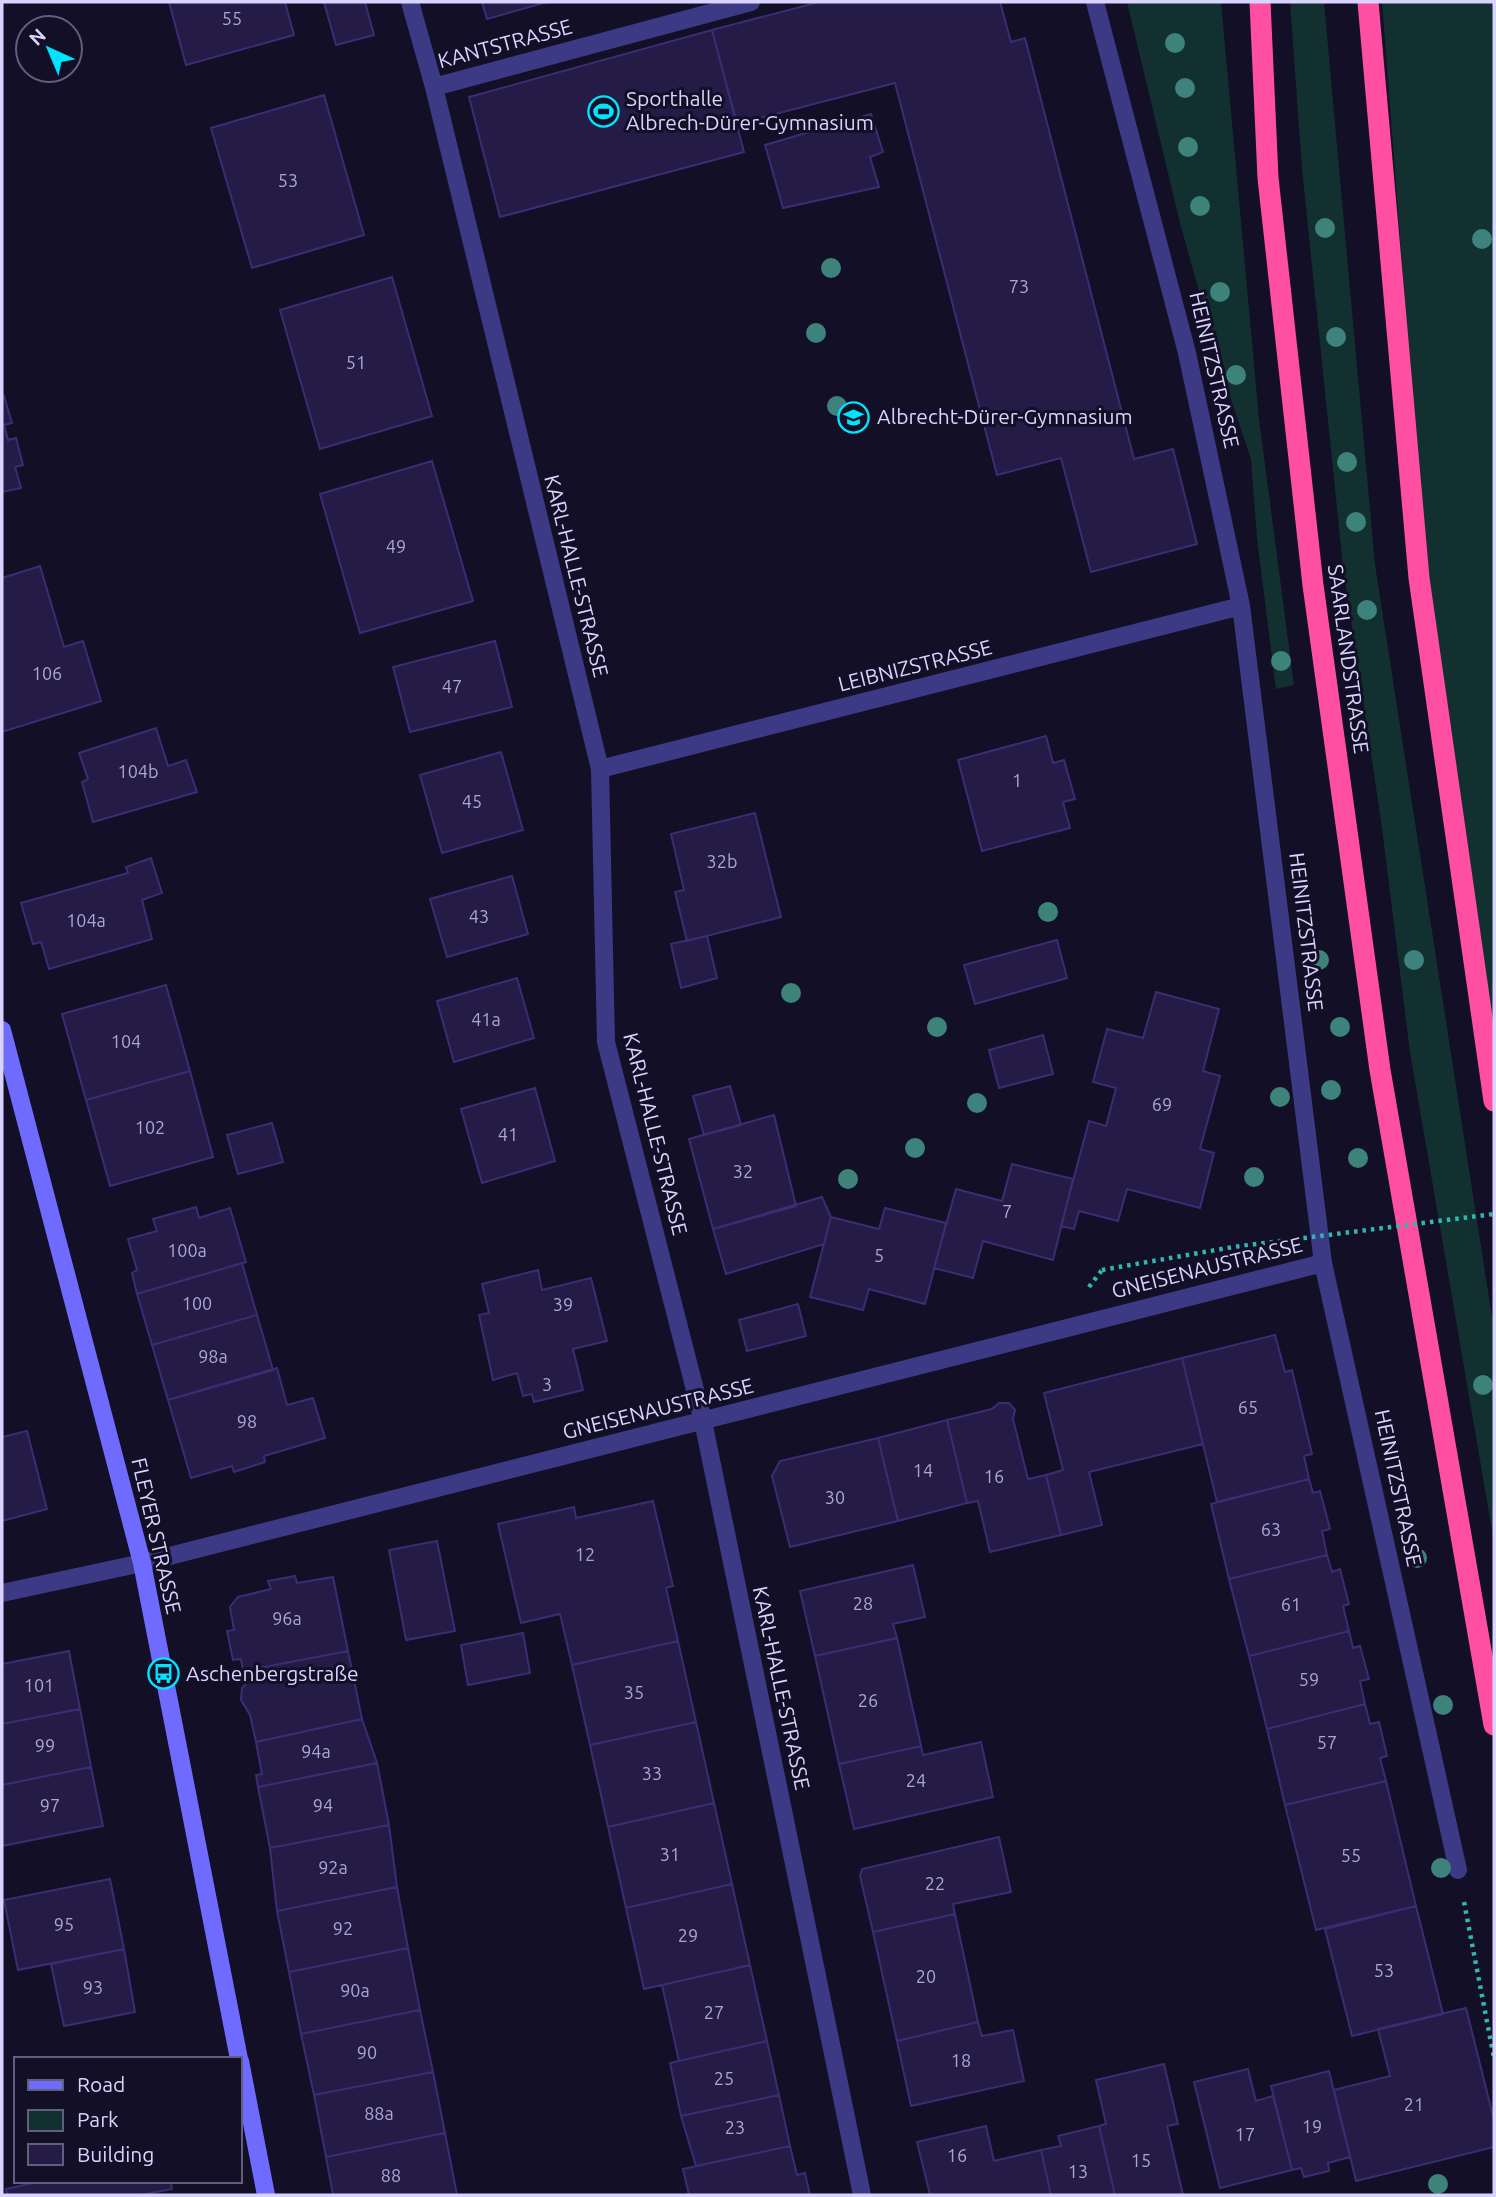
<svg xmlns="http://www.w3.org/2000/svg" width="1496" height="2197" viewBox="0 0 1496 2197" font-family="Ubuntu,sans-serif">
  <rect width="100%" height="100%" fill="#130f26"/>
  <!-- green -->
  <path fill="#12302f" d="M1127,2H1221L1259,419L1294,685L1276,689L1257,539L1251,459L1219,363L1180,223Z
    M1290,2H1324L1375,565L1494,1330V1542L1410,1052L1382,828L1343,566L1302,169Z
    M1382,2H1494V1053L1425,566Z"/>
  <!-- building -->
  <path fill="#241b47" stroke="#3b2d73" stroke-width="2" d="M169,2H285L294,35L186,65Z
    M324,2H365L374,35L336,45Z
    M482,2H547L487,19Z
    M819,2H1000L1011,42L1025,38L1134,459L1173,449L1197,544L1091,572L1061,458L997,475L895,83L737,124L712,30Z
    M712,30L744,152L500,217L469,97Z
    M324,95L364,235L252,268L211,128Z
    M871,114L883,152L870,157L879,187L783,208L765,145Z
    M392,277L432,416L320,449L280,310Z
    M2,396H4L12,423L4,425L8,440L16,438L23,465L15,467L21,488L2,492Z
    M432,461L473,601L360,633L320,494Z
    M40,566L64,647L83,641L101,701L2,732V578Z
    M495,641L512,707L410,732L393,667Z
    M156,728L168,766L186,760L197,792L93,822L82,782L88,779L79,753Z
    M1046,736L1053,763L1064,760L1075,799L1063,802L1070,828L982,851L958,760Z
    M501,752L523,830L442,853L420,775Z
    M755,813L781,917L687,941L675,892L684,890L671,834Z
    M151,858L162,893L142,900L152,939L49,969L41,942L33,944L21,903L128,873L126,867Z
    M512,876L528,934L447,957L430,899Z
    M707,936L717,978L681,988L671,944Z
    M1057,940L1067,978L975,1004L964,965Z
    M517,978L534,1038L454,1062L437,1001Z
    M166,985L190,1071L86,1100L62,1014Z
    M1156,992L1219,1009L1203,1071L1220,1076L1200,1149L1214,1153L1200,1208L1127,1189L1118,1221L1079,1211L1074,1229L1061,1226L1089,1121L1106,1126L1116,1088L1093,1082L1107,1029L1143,1038Z
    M1043,1035L1053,1074L999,1088L989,1050Z
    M190,1071L213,1157L110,1186L86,1100Z
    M730,1086L741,1125L704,1135L693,1096Z
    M535,1088L555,1161L482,1183L461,1109Z
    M774,1115L796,1206L713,1229L689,1139Z
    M272,1123L283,1162L238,1174L227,1135Z
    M1012,1164L1073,1179L1053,1260L983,1241L973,1278L934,1268L956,1189L1002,1201Z
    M822,1197L831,1217L824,1244L726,1274L713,1229Z
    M196,1207L199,1218L230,1208L246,1262L137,1294L132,1273L137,1270L128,1239L157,1231L153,1219Z
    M885,1208L946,1223L925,1304L869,1289L863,1310L810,1297L831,1217L879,1229Z
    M242,1263L257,1315L152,1345L137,1294Z
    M538,1270L542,1290L591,1278L607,1341L573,1349L583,1390L534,1402L532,1394L523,1396L517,1373L493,1380L479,1315L489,1313L482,1284Z
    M798,1304L806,1336L747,1351L739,1320Z
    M257,1315L273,1370L168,1400L152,1345Z
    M1275,1335L1285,1372L1292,1370L1312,1454L1304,1456L1309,1479L1217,1502L1182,1358Z
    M1182,1358L1203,1444L1089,1472L1102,1525L1061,1535L1046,1475L1063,1470L1044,1393Z
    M277,1368L287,1405L313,1398L325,1438L264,1456L265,1462L234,1472L232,1466L191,1478L168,1400Z
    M999,1403H1009L1015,1410L1013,1419L1028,1479L1046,1475L1061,1535L990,1552L978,1501L967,1503L947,1420L992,1409Z
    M947,1420L967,1503L898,1521L878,1438Z
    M27,1431L47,1509L2,1521V1437Z
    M878,1438L898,1521L790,1547L772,1476L780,1461Z
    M1309,1479L1313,1493L1320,1491L1330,1529L1322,1531L1327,1555L1229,1579L1211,1504Z
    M653,1501L673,1586L666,1588L678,1641L572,1665L560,1614L521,1623L498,1524L574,1507L576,1518Z
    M437,1541L455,1631L406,1640L389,1550Z
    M1327,1555L1332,1572L1340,1569L1349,1604L1343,1606L1349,1631L1249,1656L1229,1579Z
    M913,1565L925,1617L893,1624L897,1638L815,1656L800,1591Z
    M295,1576L297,1583L333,1577L348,1651L243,1671L241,1659L233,1660L227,1631L234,1630L230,1607L238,1597L271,1589L268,1581Z
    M1349,1631L1353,1648L1360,1646L1369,1679L1360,1681L1365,1704L1267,1729L1249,1656Z
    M523,1633L530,1673L468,1685L461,1645Z
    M897,1638L921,1746L839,1764L815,1656Z
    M678,1641L696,1722L590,1745L572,1665Z
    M69,1651L80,1709L2,1724V1664Z
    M348,1651L362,1719L256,1742L250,1715L241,1700L242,1688L245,1685L243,1671Z
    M1365,1704L1370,1724L1379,1722L1387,1756L1380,1758L1386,1781L1285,1805L1267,1729Z
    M80,1709L91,1767L2,1785V1724Z
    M362,1719L377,1763L258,1787L256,1775L262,1774L256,1742Z
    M696,1722L714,1803L608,1827L590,1745Z
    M981,1742L993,1797L854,1829L839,1764L921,1746L923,1755Z
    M377,1763L389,1825L270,1848L258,1787Z
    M91,1767L103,1826L2,1846V1785Z
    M1386,1781L1416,1906L1316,1930L1285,1805Z
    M714,1803L732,1884L626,1908L608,1827Z
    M389,1825L397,1887L277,1911L270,1848Z
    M999,1837L1011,1892L953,1904L955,1914L873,1932L860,1876L862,1869Z
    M110,1879L124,1949L18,1970L4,1900Z
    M732,1884L750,1965L644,1989L626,1908Z
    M397,1887L408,1948L289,1972L277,1911Z
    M1416,1906L1443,2014L1352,2036L1325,1929Z
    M955,1914L978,2022L897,2041L873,1932Z
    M408,1948L420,2010L301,2034L289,1972Z
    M124,1949L135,2012L64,2026L51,1964Z
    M750,1965L767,2041L679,2061L662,1985Z
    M1466,2008L1494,2120V2147L1356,2181L1334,2090L1390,2076L1378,2029Z
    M420,2010L433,2072L314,2095L301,2034Z
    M978,2022L982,2036L1013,2030L1024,2081L911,2106L897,2041Z
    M767,2041L779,2095L681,2116L670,2063Z
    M1164,2064L1178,2124L1167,2126L1183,2195H1115L1099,2126L1106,2124L1096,2080Z
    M1248,2069L1256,2101L1273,2096L1292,2170L1220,2188L1194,2082Z
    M1329,2071L1350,2157L1328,2163L1329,2171L1304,2177L1301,2168L1292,2170L1271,2086Z
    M433,2072L445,2133L326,2157L314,2095Z
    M779,2095L790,2146L696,2166L681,2116Z
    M986,2126L994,2161L1041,2150L1051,2195H930L917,2142Z
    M1099,2126L1115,2195H1051L1041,2150L1061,2146L1058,2136Z
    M445,2133L457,2195H333L326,2157Z
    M790,2146L797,2175L805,2173L810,2195H689L683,2169Z
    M171,2181L172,2189L141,2195H7L6,2189L42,2181Z"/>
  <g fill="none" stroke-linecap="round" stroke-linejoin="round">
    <!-- path -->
    <path stroke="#2fb8b0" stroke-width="4.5" stroke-dasharray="3.5 5" stroke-linecap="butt" d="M1089,1287L1102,1270
      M1464,1902L1494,2058"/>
    <!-- street -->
    <path stroke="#3d3a85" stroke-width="18" d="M410,2L434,87L600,769L606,1042L703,1421L862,2195
      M1095,2L1187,353L1241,606L1323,1263L1458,1870
      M434,87L751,2
      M600,769L1241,606
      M2,1593L142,1563L1323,1263"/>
    <!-- secondary -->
    <path stroke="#6f6bff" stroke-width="18" d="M2,1030L142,1563L239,2059
      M240,2061L266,2195"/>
    <!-- highway -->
    <path stroke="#ff4fa3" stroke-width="21" d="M1260,2L1268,178L1313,585L1380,1070L1494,1725
      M1368,2L1419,578L1494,1101"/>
    <!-- path-bridge -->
    <path stroke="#2fb8b0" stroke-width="4.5" stroke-dasharray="3.5 5" stroke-linecap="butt" d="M1102,1270L1233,1247L1494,1214"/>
  </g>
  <!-- trees -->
  <g fill="#3d827b">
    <circle cx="1175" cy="43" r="10"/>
    <circle cx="1185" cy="88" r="10"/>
    <circle cx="1188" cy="147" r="10"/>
    <circle cx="1200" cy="206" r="10"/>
    <circle cx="1325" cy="228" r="10"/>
    <circle cx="1482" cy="239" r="10"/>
    <circle cx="831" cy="268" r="10"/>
    <circle cx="1220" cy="292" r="10"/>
    <circle cx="816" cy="333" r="10"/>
    <circle cx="1336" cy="337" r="10"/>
    <circle cx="1236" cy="375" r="10"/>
    <circle cx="837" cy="406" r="10"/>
    <circle cx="1347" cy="462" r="10"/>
    <circle cx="1356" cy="522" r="10"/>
    <circle cx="1367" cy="610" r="10"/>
    <circle cx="1281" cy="661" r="10"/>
    <circle cx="1048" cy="912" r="10"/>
    <circle cx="1319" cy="960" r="10"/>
    <circle cx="1414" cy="960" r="10"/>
    <circle cx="791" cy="993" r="10"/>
    <circle cx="937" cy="1027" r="10"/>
    <circle cx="1340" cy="1027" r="10"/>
    <circle cx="1331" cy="1090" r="10"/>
    <circle cx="1280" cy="1097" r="10"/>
    <circle cx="977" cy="1103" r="10"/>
    <circle cx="915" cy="1148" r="10"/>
    <circle cx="1358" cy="1158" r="10"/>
    <circle cx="1254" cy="1177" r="10"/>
    <circle cx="848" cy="1179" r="10"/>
    <circle cx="1483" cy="1385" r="10"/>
    <circle cx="1417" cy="1558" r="10"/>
    <circle cx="1443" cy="1705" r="10"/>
    <circle cx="1441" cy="1868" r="10"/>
    <circle cx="1438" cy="2184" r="10"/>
  </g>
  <!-- icons -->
  <defs>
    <symbol id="stadium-ring" viewBox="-11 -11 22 22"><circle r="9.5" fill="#130f26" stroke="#00e5ff" stroke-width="1.5"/><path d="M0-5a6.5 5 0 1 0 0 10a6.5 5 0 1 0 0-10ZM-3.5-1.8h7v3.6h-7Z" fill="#00e5ff"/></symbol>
    <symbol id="school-ring" viewBox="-11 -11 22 22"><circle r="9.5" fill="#130f26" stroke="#00e5ff" stroke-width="1.5"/><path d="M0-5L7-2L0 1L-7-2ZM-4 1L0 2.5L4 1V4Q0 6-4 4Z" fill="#00e5ff"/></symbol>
    <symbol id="bus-ring" viewBox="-11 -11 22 22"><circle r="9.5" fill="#130f26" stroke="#00e5ff" stroke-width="1.5"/><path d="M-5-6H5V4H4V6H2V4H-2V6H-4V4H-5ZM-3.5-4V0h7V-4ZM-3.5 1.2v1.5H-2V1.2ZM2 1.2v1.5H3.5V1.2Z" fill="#00e5ff"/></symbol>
  </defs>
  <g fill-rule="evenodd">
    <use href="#stadium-ring" x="586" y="94" width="35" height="35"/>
    <use href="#school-ring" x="836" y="400" width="35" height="35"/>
    <use href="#bus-ring" x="146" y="1656" width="35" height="35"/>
  </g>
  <g text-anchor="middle" stroke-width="6" stroke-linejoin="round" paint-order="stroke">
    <!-- number labels -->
    <g font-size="18" fill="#aca6d1">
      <text x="232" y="25">55</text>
      <text x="288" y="187">53</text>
      <text x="1019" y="293">73</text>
      <text x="356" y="369">51</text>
      <text x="396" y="553">49</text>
      <text x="47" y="680">106</text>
      <text x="452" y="693">47</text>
      <text x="138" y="778">104b</text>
      <text x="1017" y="787">1</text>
      <text x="472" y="808">45</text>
      <text x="722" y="868">32b</text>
      <text x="479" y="923">43</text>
      <text x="86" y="927">104a</text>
      <text x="486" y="1026">41a</text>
      <text x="126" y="1048">104</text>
      <text x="1162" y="1111">69</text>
      <text x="150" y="1134">102</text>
      <text x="508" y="1141">41</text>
      <text x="743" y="1178">32</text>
      <text x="1007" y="1218">7</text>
      <text x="187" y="1257">100a</text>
      <text x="879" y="1262">5</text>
      <text x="197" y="1310">100</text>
      <text x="563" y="1311">39</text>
      <text x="213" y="1363">98a</text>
      <text x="547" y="1391">3</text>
      <text x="1248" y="1414">65</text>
      <text x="247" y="1428">98</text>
      <text x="923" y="1477">14</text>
      <text x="994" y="1483">16</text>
      <text x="835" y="1504">30</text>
      <text x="1271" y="1536">63</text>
      <text x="585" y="1561">12</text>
      <text x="863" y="1610">28</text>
      <text x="1291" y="1611">61</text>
      <text x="287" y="1625">96a</text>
      <text x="1309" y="1686">59</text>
      <text x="39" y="1692">101</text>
      <text x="634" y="1699">35</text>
      <text x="868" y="1707">26</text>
      <text x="1327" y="1749">57</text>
      <text x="45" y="1752">99</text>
      <text x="316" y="1758">94a</text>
      <text x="652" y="1780">33</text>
      <text x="916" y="1787">24</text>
      <text x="50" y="1812">97</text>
      <text x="323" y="1812">94</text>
      <text x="670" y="1861">31</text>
      <text x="1351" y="1862">55</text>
      <text x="333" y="1874">92a</text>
      <text x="935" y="1890">22</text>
      <text x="64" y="1931">95</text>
      <text x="343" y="1935">92</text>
      <text x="688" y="1942">29</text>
      <text x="1384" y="1977">53</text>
      <text x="926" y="1983">20</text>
      <text x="93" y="1994">93</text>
      <text x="355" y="1997">90a</text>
      <text x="714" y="2019">27</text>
      <text x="367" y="2059">90</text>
      <text x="961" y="2067">18</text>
      <text x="724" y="2085">25</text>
      <text x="1414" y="2111">21</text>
      <text x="379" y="2120">88a</text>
      <text x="1312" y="2133">19</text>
      <text x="735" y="2134">23</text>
      <text x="1245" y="2141">17</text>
      <text x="957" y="2162">16</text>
      <text x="1141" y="2167">15</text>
      <text x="1078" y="2178">13</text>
      <text x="391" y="2182">88</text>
    </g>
    <!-- street labels -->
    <g font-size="21" fill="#d9d4ff" stroke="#130f26">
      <text transform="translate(505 44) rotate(-15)" y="7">KANTSTRASSE</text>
      <text transform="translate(1214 370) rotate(77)" y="7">HEINITZSTRASSE</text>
      <text transform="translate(576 576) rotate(76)" y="7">KARL-HALLE-STRASSE</text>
      <text transform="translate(1348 659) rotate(82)" y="7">SAARLANDSTRASSE</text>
      <text transform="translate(915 666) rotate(-14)" y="7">LEIBNIZSTRASSE</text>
      <text transform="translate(1306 932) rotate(83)" y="7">HEINITZSTRASSE</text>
      <text transform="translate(655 1134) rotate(76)" y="7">KARL-HALLE-STRASSE</text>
      <text transform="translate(1207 1268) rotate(-14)" y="7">GNEISENAUSTRASSE</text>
      <text transform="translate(658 1409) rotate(-14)" y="7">GNEISENAUSTRASSE</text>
      <text transform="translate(1398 1488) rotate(78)" y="7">HEINITZSTRASSE</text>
      <text transform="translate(156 1536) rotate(77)" y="7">FLEYER STRASSE</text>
      <text transform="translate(781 1688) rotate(78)" y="7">KARL-HALLE-STRASSE</text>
    </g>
    <!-- poi labels -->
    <g font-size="21" fill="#d9d4ff" stroke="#130f26" text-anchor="start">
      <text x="626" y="106">Sporthalle<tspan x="626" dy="24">Albrech-Dürer-Gymnasium</tspan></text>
      <text x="877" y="424">Albrecht-Dürer-Gymnasium</text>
      <text x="186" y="1681">Aschenbergstraße</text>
    </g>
  </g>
  <!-- border -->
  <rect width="1496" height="2197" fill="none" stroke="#d9d4ff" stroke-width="7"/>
  <!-- legend -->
  <rect x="14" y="2057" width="228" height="126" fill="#130f26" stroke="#625e7d" stroke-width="2"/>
  <rect x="28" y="2080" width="35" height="10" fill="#6f6bff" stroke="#625e7d" stroke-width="2"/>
  <text x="77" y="2092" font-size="21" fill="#d9d4ff">Road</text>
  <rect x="28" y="2110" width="35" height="21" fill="#12302f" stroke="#625e7d" stroke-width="2"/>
  <text x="77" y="2127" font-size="21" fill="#d9d4ff">Park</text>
  <rect x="28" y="2144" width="35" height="21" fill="#241b47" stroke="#625e7d" stroke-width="2"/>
  <text x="77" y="2162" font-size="21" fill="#d9d4ff">Building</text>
  <!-- north arrow -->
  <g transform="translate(49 49) rotate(316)"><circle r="33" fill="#130f26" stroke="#625e7d" stroke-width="2"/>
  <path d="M0-5L12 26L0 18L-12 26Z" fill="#00e5ff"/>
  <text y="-10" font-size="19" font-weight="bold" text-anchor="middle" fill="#d9d4ff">N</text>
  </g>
</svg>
